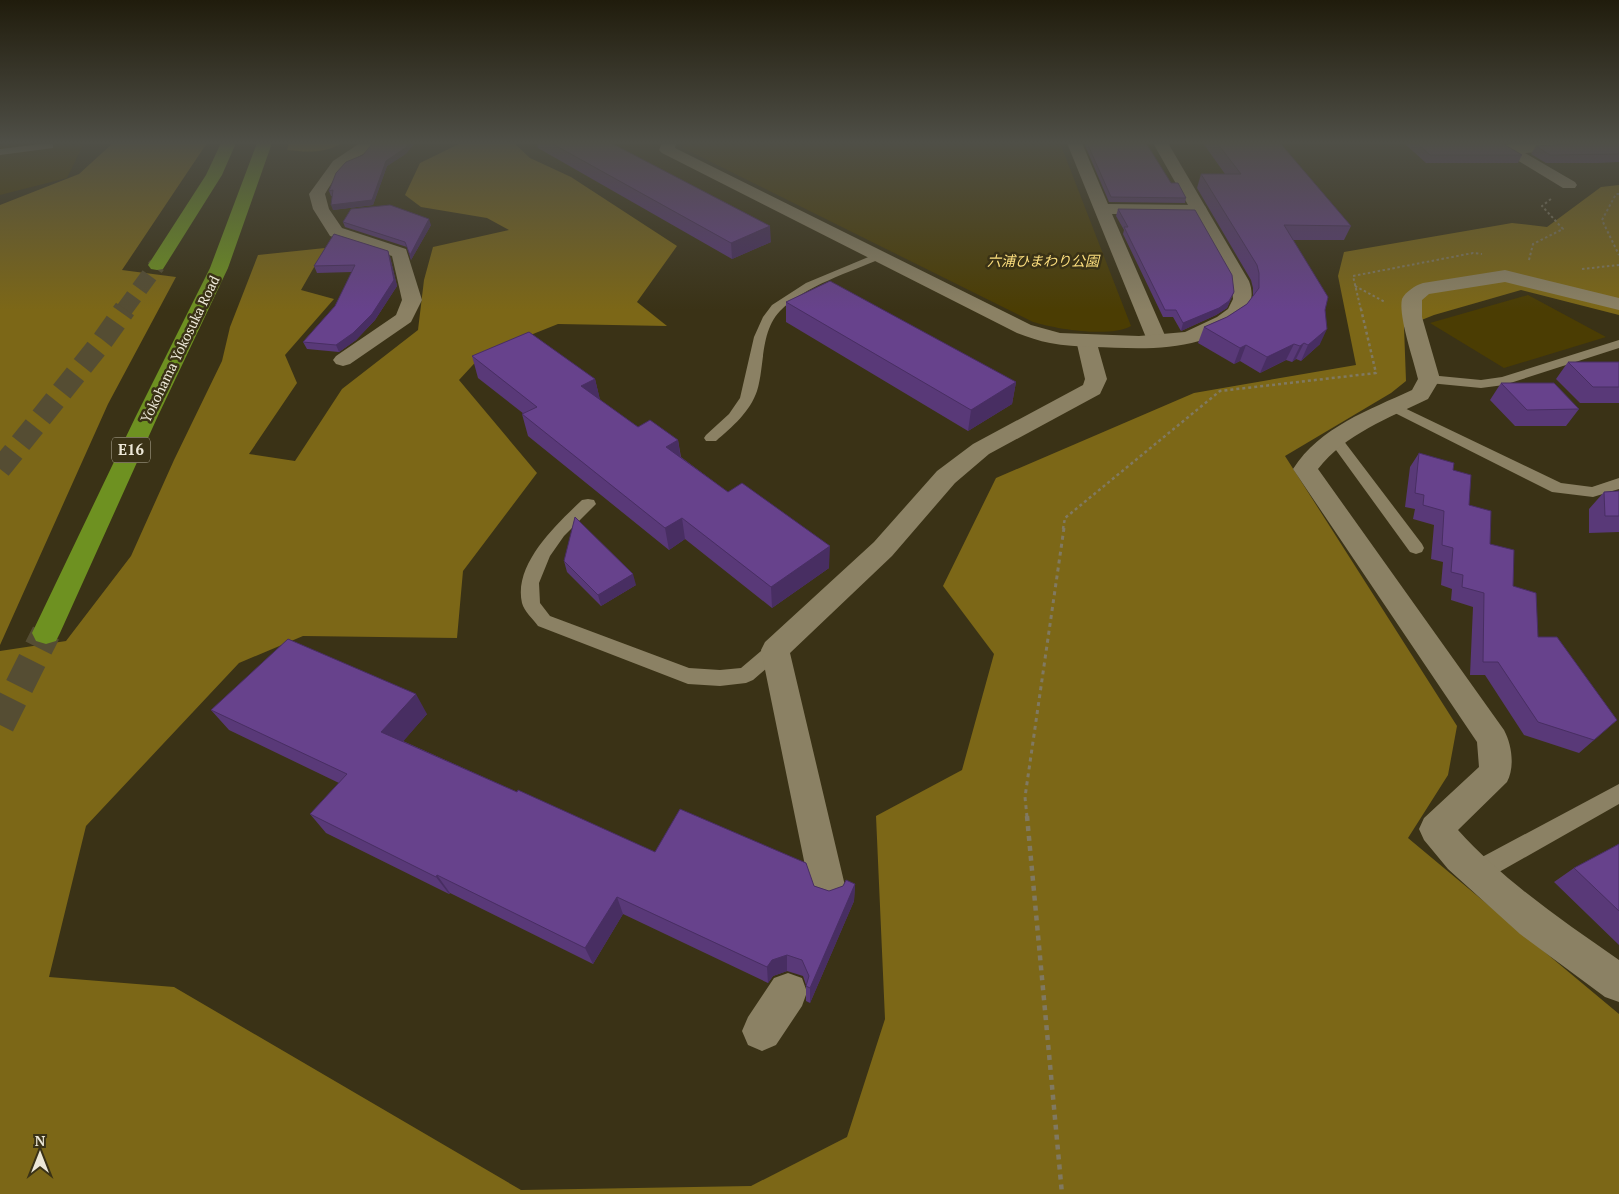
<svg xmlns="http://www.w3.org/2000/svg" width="1619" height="1194" viewBox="0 0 1619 1194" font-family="'PT Serif','Noto Sans JP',serif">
  <rect width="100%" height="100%" fill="#3a3216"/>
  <!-- green -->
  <path fill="#4b3d03" d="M0,143H84L67,178L0,195Z
    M685,143H1060L1131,326C1110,338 1056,329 1033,322L683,148Z
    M1528,295L1606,337L1504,368L1430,323Z"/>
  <!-- forest -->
  <path fill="#7c6717" d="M113,143H207L122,270L176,277L108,404L0,645V205L79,174Z
    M289,143H341C325,154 305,152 287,150Z
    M461,143H514L530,158L571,177L677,246L637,302L667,326L558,324L483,354L459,380L537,473L463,571L457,638L303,636L239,663L86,826L49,977L174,987L521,1190L751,1186L847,1137L885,1019L876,816L962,770L994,654L943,586L996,478L1194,393L1356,365L1338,276L1344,252L1512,223L1547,227L1601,187L1619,185V315L1521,290L1434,315L1404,327L1406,381L1391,393L1285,456L1457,726L1448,775L1408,838L1619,1014V1194H0V651L66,641L131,556L174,460L222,361L230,327L258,255L325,248L301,290L334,299L285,355L297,383L249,454L295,461L342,389L418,330L424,280L433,247L509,230L487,218L421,207L405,195L420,163Z"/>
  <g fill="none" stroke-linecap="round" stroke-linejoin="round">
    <!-- motorway-tunnel-far2 -->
    <path stroke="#554d33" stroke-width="17" stroke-dasharray="17 9" stroke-linecap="butt" d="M124,310L157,265"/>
    <!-- motorway-tunnel-far1 -->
    <path stroke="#554d33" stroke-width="22" stroke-dasharray="22 11" stroke-linecap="butt" d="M0,469L103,340L125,309"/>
    <!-- motorway-tunnel -->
    <path stroke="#554d33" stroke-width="29" stroke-dasharray="29 14" stroke-linecap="butt" d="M0,725L46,633"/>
    <!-- path-far3 -->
    <path stroke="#807961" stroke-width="2" stroke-dasharray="2.5 2.5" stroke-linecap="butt" d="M1619,194H1616L1602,220L1619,255
      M1529,260L1533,244L1563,229L1542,206L1551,199
      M1582,269L1619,265
      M1355,286L1385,302
      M1361,310L1353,276L1473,253L1482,254"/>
    <!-- path-far2 -->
    <path stroke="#807961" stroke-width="2.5" stroke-dasharray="3 3" stroke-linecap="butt" d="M1063,529L1065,518L1220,391L1376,373L1361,309"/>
    <!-- path-far1 -->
    <path stroke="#807961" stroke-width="3" stroke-dasharray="4 4" stroke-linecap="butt" d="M1027,817L1025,797L1064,528"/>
    <!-- path -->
    <path stroke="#807961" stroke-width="4.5" stroke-dasharray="5 5" stroke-linecap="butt" d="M1027,816L1062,1194"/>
    <!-- service -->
    <path fill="#8b8164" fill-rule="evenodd" d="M49,143L53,144V148L0,155V149Z
      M878,253L882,254L884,256L882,258C851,272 804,286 780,311C760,332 765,365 757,391C750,412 732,427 716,441H706L704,438L706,435L729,414L740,398L754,337L763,317L772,305L806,283Z
      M1619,340V348L1504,385L1481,388L1429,383L1422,379L1429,375L1481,380L1502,377Z
      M1394,403L1561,483L1592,487L1619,478V489L1593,497L1552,492L1389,410L1387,407L1389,404Z
      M1335,434L1340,436L1422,544L1424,548L1422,552L1416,554L1410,552L1328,439L1330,436Z
      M588,499L594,500L596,504L564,536L550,556L539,583L540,603L550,616L689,668L720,670L741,668L768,645L775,643L782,645L784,650L782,655L753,680L746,683L720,686L688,684L538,626C533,619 524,611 522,603C513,564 557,524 582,500Z
      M1619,784V804L1485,880L1477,883L1469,880L1466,872L1469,864Z"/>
    <!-- minor -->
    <path fill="#8b8164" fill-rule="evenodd" d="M360,143H375C368,154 359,155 350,162C339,171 332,182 325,194L329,209L342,228L406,249L422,300L411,322L350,364L343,366L336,364L333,360L336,356L396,315L402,300L392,256L330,236L313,209L309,194L333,161Z
      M1067,143H1082L1108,204L1199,205L1205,206L1207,210L1205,214L1199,215L1112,214L1167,340L1164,344L1157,346L1150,344L1147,340Z
      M1530,143H1618L1611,147L1525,153L1575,182L1577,185L1575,188H1563L1502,151L1500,148L1502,145Z
      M1505,270L1619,298V310L1505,282L1429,294L1422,300V317L1440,379L1428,399C1389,418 1345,434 1318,469L1504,730C1512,745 1515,767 1507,782L1458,830C1504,881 1563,921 1619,960V1002L1605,997L1520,934L1448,869L1424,840L1419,829L1424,818L1479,767L1477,742L1293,469C1320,427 1369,410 1412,390L1418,379C1414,361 1398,316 1402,299C1405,292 1416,285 1423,283Z
      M1086,334L1093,336L1096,340L1107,379L1100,394L989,454L955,483L892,556L790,653L846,890L841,902L828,907L815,902L810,890L761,650L765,642L874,542L937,471L973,444L1083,385L1085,379L1076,340L1079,336Z
      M788,973L802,978L807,992L802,1006L776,1045L762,1051L748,1045L742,1031L748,1017L774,978Z"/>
    <!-- tertiary -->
    <path fill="#8b8164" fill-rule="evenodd" d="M662,143H676L675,148L1031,325L1060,333L1139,336L1185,332L1217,317L1228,309L1233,299L1231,281L1153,143H1168L1249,281C1257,302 1246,317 1227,327C1218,332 1209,337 1199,341C1165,351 1128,348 1092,347C1078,346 1064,346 1050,343C1039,341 1028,337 1017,333L662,153L659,150Z"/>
    <!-- motorway -->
    <path fill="#6e9121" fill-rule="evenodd" d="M221,143H236L222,175L163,269L157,270L151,269L148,265L206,175Z
      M257,143H272L228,268L157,418L60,633L56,641L46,644L36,641L32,633L135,418L210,268Z"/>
  </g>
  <!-- wall -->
  <path fill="#593978" d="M537,143H611L771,242L732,259L538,148Z
    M1084,143H1146L1171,183L1186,198L1185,203L1109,202Z
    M1203,143H1280L1351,226L1344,240H1293L1320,344L1301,361L1296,359L1292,362L1286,360L1260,373L1240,361L1234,364L1198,343L1204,327L1227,317L1247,304L1253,296V288L1251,280L1197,188L1201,174H1225Z
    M1404,143H1505V145L1522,155L1518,163H1426Z
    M1619,143V162L1598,163H1546L1531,154L1536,146Z
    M407,153L387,166L373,205L333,210L332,196H331L329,191Z
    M1118,209L1234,292L1227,308L1216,315L1181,331L1173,317H1163L1123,234L1124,230L1116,216Z
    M343,222L431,225L411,260L407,247L345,227Z
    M390,257L397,286L375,320L356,340L339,352L307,349L303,342L335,306L352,272L317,273L314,266Z
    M786,302L1016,382L1012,404L968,431L786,322Z
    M472,356L595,379L600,400L638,427L678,440L681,457L829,568L772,608L685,539L669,550L528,436L522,414H524L478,378Z
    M1568,362H1619V403H1580L1556,379Z
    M1501,383L1579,409L1566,426H1515L1490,400Z
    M1419,453L1453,470L1469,505L1513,586L1538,637L1594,740L1579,753L1524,735L1485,675H1470L1473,607L1451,600L1452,589L1441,585L1443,562L1431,559L1434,525L1413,519L1415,509L1405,507L1410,467Z
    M1619,491V532L1589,533V509L1604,492Z
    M564,561L636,585L601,606L567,572Z
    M211,710L427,714L403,741L517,792L655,852L814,886L829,891L855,884L854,901L810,1003L806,1001V985L803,976L787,971L773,976L768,983L623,914L593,964L450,893L449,894L326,833L310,814L339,783L229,730Z
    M1619,844V945L1554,882L1574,868Z"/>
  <!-- shaded-wall -->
  <path fill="#482e62" d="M409,143H415L407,153L387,166L373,205L333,210L331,205Z
    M429,219L431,225L411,260L410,255Z
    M770,226L771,242L732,259L731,243Z
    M388,251L390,257L397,286L375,320L356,340L339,352L336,345Z
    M1234,292L1227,308L1216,315L1181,331L1183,323Z
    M1327,329L1320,344L1301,361L1308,345Z
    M1304,343L1296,359L1292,362L1300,346Z
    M1294,344L1286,360L1260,373L1267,357Z
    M1246,345L1240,361L1234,364L1240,348Z
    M595,379L600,400L581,386Z
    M1016,382L1012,404L968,431L971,410Z
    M678,440L681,461L666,447Z
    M682,518L685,539L669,550L665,528Z
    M830,546L829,568L772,608L771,587Z
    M633,574L636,585L601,606L598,595Z
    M416,694L427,714L394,752L381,732Z
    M437,875L450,893L449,894L436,877Z
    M855,884L854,901L810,1003V988Z
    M617,897L623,914L593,964L585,948Z
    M787,955V971L773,976L768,983L767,967L772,960Z"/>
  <!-- building -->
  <path fill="#67428c" stroke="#482e62" d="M373,143H409L405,148L386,161L372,200L331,205L333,190L329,191L336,173L346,162L363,155Z
    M551,143H611L770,226L731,243Z
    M1087,143H1146L1171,183H1178L1186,198L1111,197Z
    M1217,143H1280L1351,226L1284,225L1328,297L1325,310L1327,329L1308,345L1304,343L1300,346L1294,344L1267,357L1246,345L1240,348L1204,327L1227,317L1247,304L1259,288V273L1257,265L1201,174H1241Z
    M1417,143H1505V145L1522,155H1430Z
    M1582,143H1619V154L1550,155L1536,146Z
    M390,205L429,219L410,255L405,242L343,222L351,209Z
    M1118,209L1195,210L1232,275L1234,292L1229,301L1219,308L1183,323L1176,310H1165L1124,227H1128Z
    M334,234L388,251L394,280L372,314L353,333L336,345L303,342L335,306L355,265L314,266Z
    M830,281L1016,382L971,410L786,302Z
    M529,332L595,379L581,386L638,427L650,420L678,440L666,447L728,492L742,483L830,546L771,587L682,518L665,528L522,414L537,407L472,356Z
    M1568,362H1619V387H1593Z
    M1501,383H1554L1579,409L1527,410Z
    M1419,453L1454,463L1453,470L1471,475L1469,505L1491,511L1490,544L1514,550L1513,586L1536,593L1538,637H1557L1617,720L1594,740L1538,722L1498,662H1483L1484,593L1462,587L1463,575L1451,572L1453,548L1442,545L1444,511L1423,505L1424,495L1415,493Z
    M1619,491V516H1605L1604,492Z
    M575,517L633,574L598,595L564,561Z
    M288,639L416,694L381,732L517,792L518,790L655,852L680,809L806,863L814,886L829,891L843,886L846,880L855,884L810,988L806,986L809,976L802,960L787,955L772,960L767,967L617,897L585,948L437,875L436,877L310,814L347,774L211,710Z
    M1619,844V911L1574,868Z"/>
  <!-- sky -->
  <linearGradient id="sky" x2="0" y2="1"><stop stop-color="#201c0c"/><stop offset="0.46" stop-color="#4f4f47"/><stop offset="1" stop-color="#4f4f47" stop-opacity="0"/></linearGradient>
  <rect width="1619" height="310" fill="url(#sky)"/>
  <g text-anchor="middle" stroke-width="5" stroke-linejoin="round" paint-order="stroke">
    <!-- far-park labels -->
    <g font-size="14" font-style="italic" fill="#fcde7e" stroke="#3a3216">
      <text x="1043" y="266">六浦ひまわり公園</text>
    </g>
    <!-- far-street labels -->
    <g font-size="14" fill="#ede8d8" stroke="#3a3216">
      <text transform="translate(180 349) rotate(-64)" y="5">Yokohama Yokosuka Road</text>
    </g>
    <!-- shield labels -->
    <rect fill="#3a3216" stroke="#b7b19e" stroke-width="1" x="112" y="437.5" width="38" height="25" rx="4"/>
    <g font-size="15" font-weight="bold" fill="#ede8d8">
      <text x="131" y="455">E16</text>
    </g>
  </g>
  <!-- north arrow -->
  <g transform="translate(40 1154)" stroke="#3a3216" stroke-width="4" paint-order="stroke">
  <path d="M0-4L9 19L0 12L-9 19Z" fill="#ede8d8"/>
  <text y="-8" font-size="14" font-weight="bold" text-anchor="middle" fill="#ede8d8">N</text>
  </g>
</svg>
